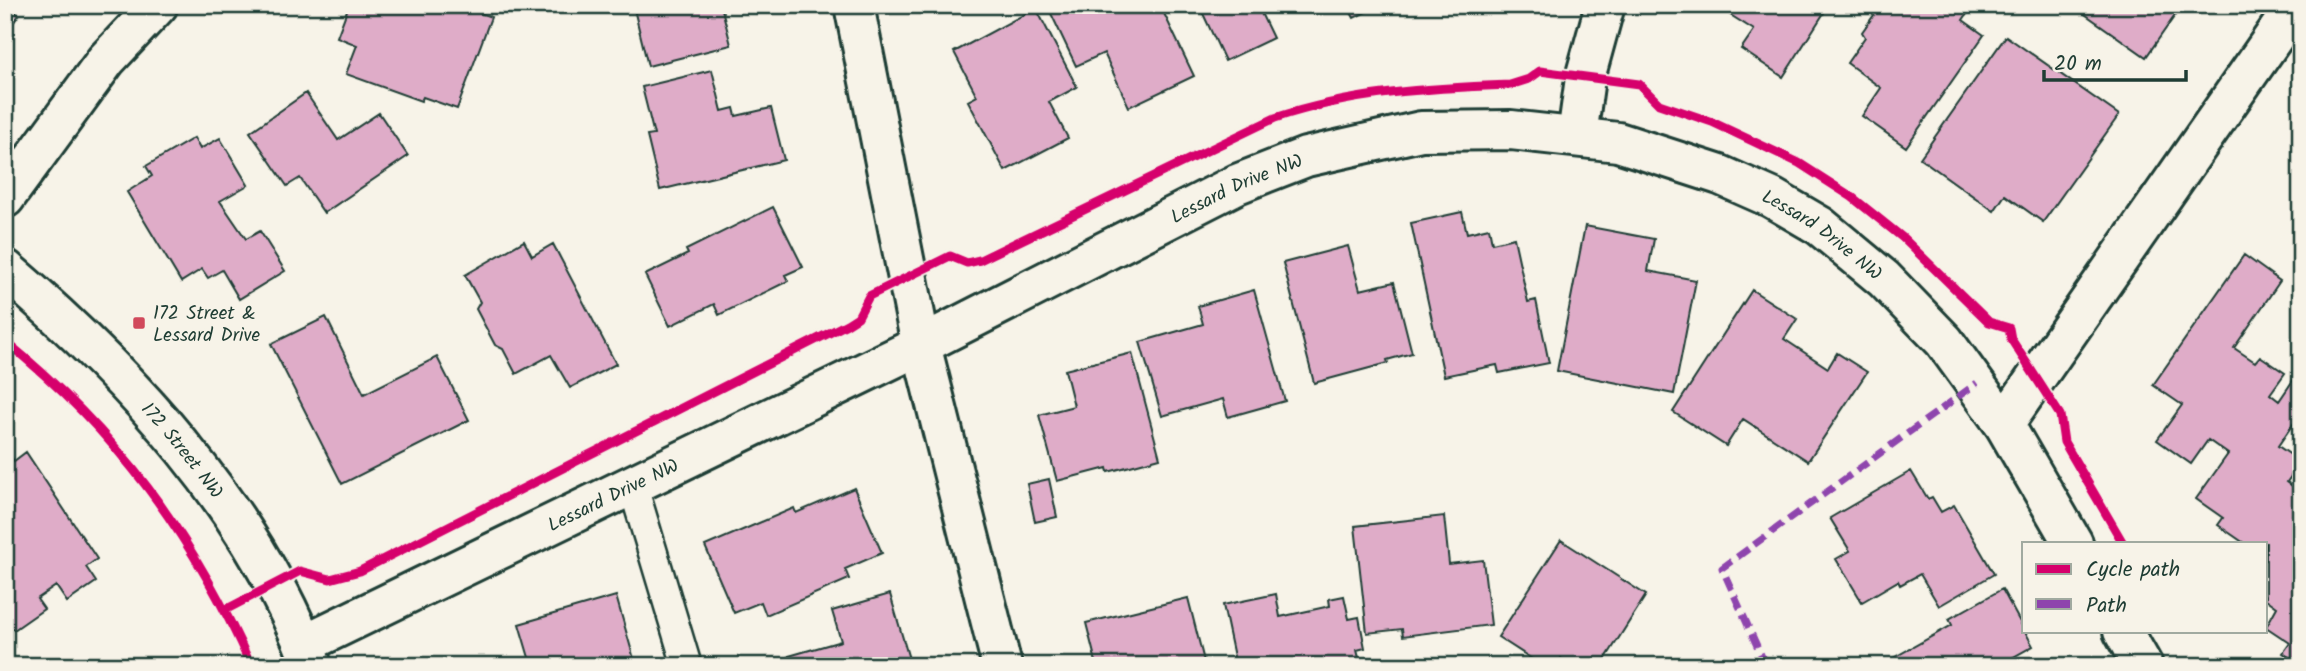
<svg xmlns="http://www.w3.org/2000/svg" width="2306" height="671" viewBox="0 0 2306 671" font-family="Kalam,sans-serif">
  <rect width="100%" height="100%" fill="#f7f3e8"/>
  <filter id="ink" filterUnits="userSpaceOnUse"><feTurbulence type="fractalNoise" baseFrequency=".0143" numOctaves="2"/><feDisplacementMap in="SourceGraphic" scale="14" xChannelSelector="R" yChannelSelector="G"/><feConvolveMatrix kernelMatrix="1 2 1 2 8 2 1 2 1" color-interpolation-filters="sRGB"/></filter>
  <g filter="url(#ink)">
    <!-- building -->
    <path fill="#dfacc8" stroke="#1f3d34" stroke-width="2" d="M5,5L19,15L5,34Z
      M349,5H460L491,17L457,109L423,97L421,101L346,74L357,45L337,37Z
      M633,5H721L731,45L648,66Z
      M1047,5H1160L1194,76L1129,107L1104,53L1076,66Z
      M1199,5H1272L1260,11L1273,38L1225,61Z
      M1347,5H1380L1354,18Z
      M1724,5H1829L1783,77L1741,49L1754,30L1721,9Z
      M1881,5H1954L1967,14L1963,20L1984,35L1906,147L1862,116L1881,88L1847,63L1865,37L1862,32Z
      M2072,5H2164L2176,14L2146,57Z
      M1036,8L1077,87L1049,102L1068,138L1005,171L968,101L977,96L954,52Z
      M2006,36L2119,115L2043,222L2005,195L1994,211L1920,158Z
      M712,70L722,111L734,108L736,116L771,108L784,160L660,190L647,136L654,135L642,87Z
      M306,93L338,140L379,113L408,156L324,213L300,178L287,186L250,132Z
      M194,138L200,149L220,138L248,185L220,201L246,239L260,231L285,271L239,299L222,270L208,278L202,269L181,282L127,192L152,176L146,166Z
      M773,207L803,267L785,275L788,281L719,315L714,304L670,326L645,275L688,254L686,250Z
      M1462,212L1467,233L1489,228L1492,243L1514,238L1528,302L1536,300L1549,363L1499,373L1497,365L1444,376L1411,223Z
      M1585,226L1654,239L1648,271L1696,280L1674,394L1557,371Z
      M524,241L532,256L553,244L616,364L570,388L551,355L516,374L503,349L495,345L476,309L480,302L465,275Z
      M1348,246L1360,290L1394,282L1412,353L1387,360L1388,363L1314,383L1283,263Z
      M2244,255L2280,281L2234,348L2255,362L2260,356L2285,373L2270,394L2279,401L2298,373L2301,375V430L2293,424L2278,446L2301,462L2287,482L2295,488L2301,480V665L2283,653L2290,643L2266,627L2277,607L2266,599V543H2244L2218,525L2223,518L2196,499L2228,454L2208,440L2191,464L2157,440L2182,405L2153,385Z
      M1254,290L1285,401L1228,417L1223,399L1162,416L1140,342L1203,324L1198,306Z
      M1752,290L1797,319L1784,339L1828,368L1837,353L1867,372L1808,461L1743,419L1726,446L1673,412Z
      M326,317L364,394L437,357L469,420L342,484L271,344Z
      M1132,353L1160,458L1108,472L1107,468L1057,481L1039,415L1074,406L1065,370Z
      M5,448L14,461L26,452L97,559L86,567L96,582L67,602L56,586L37,599L44,609L14,630L5,621Z
      M1911,471L1928,499L1932,497L1941,512L1954,505L1994,574L1939,606L1920,574L1900,585L1898,581L1862,602L1836,559L1850,551L1830,518Z
      M1049,479L1057,517L1035,522L1027,484Z
      M854,488L882,553L845,569L849,579L766,615L761,602L734,613L705,546L794,508L796,513Z
      M1444,516L1449,564L1483,560L1491,625L1403,636L1402,629L1367,633L1355,526Z
      M1561,540L1646,595L1601,666H1574L1561,658L1556,666H1543L1498,637Z
      M2002,589L2033,646L2003,663L2004,666H1879L1952,625L1949,619Z
      M890,594L911,666H792L789,656L841,641L832,611Z
      M1276,594L1280,617L1330,606L1329,599L1344,596L1349,619L1359,617L1365,648L1357,650L1361,666H1236L1223,605Z
      M616,596L636,666H512L530,661L519,624Z
      M1188,598L1205,665L1216,662V666H1097L1086,623Z"/>
    <g fill="none" stroke-linecap="round" stroke-linejoin="round">
      <defs>
        <path id="service" d="M632,483L687,666"/>
        <g id="minor">
          <path d="M854,5L921,345L1002,666"/>
          <path d="M1577,136L1585,78L1605,5"/>
          <path d="M5,198L106,60L158,5"/>
          <path d="M2004,424L2296,5"/>
          <path d="M2123,631L2143,666"/>
          <path id="s1" d="M304,644L921,345L1237,184L1306,157L1421,131L1511,130L1618,142L1720,175L1772,198L1820,226L1884,279L1944,341L2004,424L2073,543"/>
        </g>
        <g id="tertiary">
          <path id="s2" d="M5,269C131,377 253,508 312,666"/>
        </g>
      </defs>
      <!-- service casing -->
      <use href="#service" stroke="#1f3d34" stroke-width="33"/>
      <!-- minor casing -->
      <use href="#minor" stroke="#1f3d34" stroke-width="44"/>
      <!-- tertiary casing -->
      <use href="#tertiary" stroke="#1f3d34" stroke-width="44"/>
      <!-- service -->
      <use href="#service" stroke="#f7f3e8" stroke-width="28"/>
      <!-- minor -->
      <use href="#minor" stroke="#f7f3e8" stroke-width="38"/>
      <!-- tertiary -->
      <use href="#tertiary" stroke="#f7f3e8" stroke-width="38"/>
      <!-- quiet -->
      <path stroke="#8e44ad" stroke-width="7" stroke-dasharray="14 7" stroke-linecap="butt" d="M1766,666L1722,568L1977,383"/>
      <defs>
        <path id="cycleway" d="M5,341C117,432 193,535 251,666
          M225,610L300,571L330,579L360,571L847,324L858,317L869,296L950,256L967,263L980,260L1275,118C1353,92 1429,88 1510,85L1529,79L1540,71L1639,84L1659,104L1712,122L1799,163L1852,197L1903,238L1989,322L2009,328L2011,339L2060,415L2064,442L2123,543"/>
      </defs>
      <!-- cycleway casing -->
      <use href="#cycleway" stroke="#f7f3e8" stroke-width="13"/>
      <!-- cycleway -->
      <use href="#cycleway" stroke="#d6006c" stroke-width="9"/>
    </g>
  </g>
  <!-- markers -->
  <rect fill="#d1495b" stroke="#f7f3e8" stroke-width="2.5" x="132" y="316" width="14" height="14" rx="3.5"/>
  <g text-anchor="middle" stroke-width="5" stroke-linejoin="round" paint-order="stroke">
    <!-- street labels -->
    <g font-size="19" fill="#1f3d34" stroke="#f7f3e8">
      <text dy="7" stroke="none"><textPath href="#s1" startOffset="1038">Lessard Drive NW</textPath></text>
      <text dy="7" stroke="none"><textPath href="#s1" startOffset="1656">Lessard Drive NW</textPath></text>
      <text dy="7" stroke="none"><textPath href="#s2" startOffset="254">172 Street NW</textPath></text>
      <text dy="7" stroke="none"><textPath href="#s1" startOffset="343">Lessard Drive NW</textPath></text>
    </g>
    <!-- poi labels -->
    <g font-size="19" fill="#1f3d34" stroke="#f7f3e8" text-anchor="start">
      <text x="153" y="319">172 Street &amp;<tspan x="153" dy="22">Lessard Drive</tspan></text>
    </g>
  </g>
  <!-- margin -->
  <rect width="2306" height="671" fill="none" stroke="#f7f3e8" stroke-width="28"/>
  <rect x="14" y="14" width="2278" height="643" fill="none" stroke="#1f3d34" stroke-width="2.5" filter="url(#ink)"/>
  <!-- legend -->
  <rect x="2022" y="542" width="245" height="91" fill="#f7f3e8" stroke="#a1aaa0" stroke-width="2"/>
  <rect x="2036" y="564" width="35" height="10" fill="#d6006c" stroke="#a1aaa0" stroke-width="2"/>
  <text x="2086" y="576" font-size="21" fill="#1f3d34">Cycle path</text>
  <rect x="2036" y="599" width="35" height="10" fill="#8e44ad" stroke="#a1aaa0" stroke-width="2"/>
  <text x="2086" y="612" font-size="21" fill="#1f3d34">Path</text>
  <!-- scale -->
  <path d="M2044 70v10h142v-10" fill="none" stroke="#1f3d34" stroke-width="3.5"/>
  <text x="2054" y="70" font-size="21" fill="#1f3d34" stroke="#f7f3e8" stroke-width="5" paint-order="stroke">20 m</text>
</svg>
